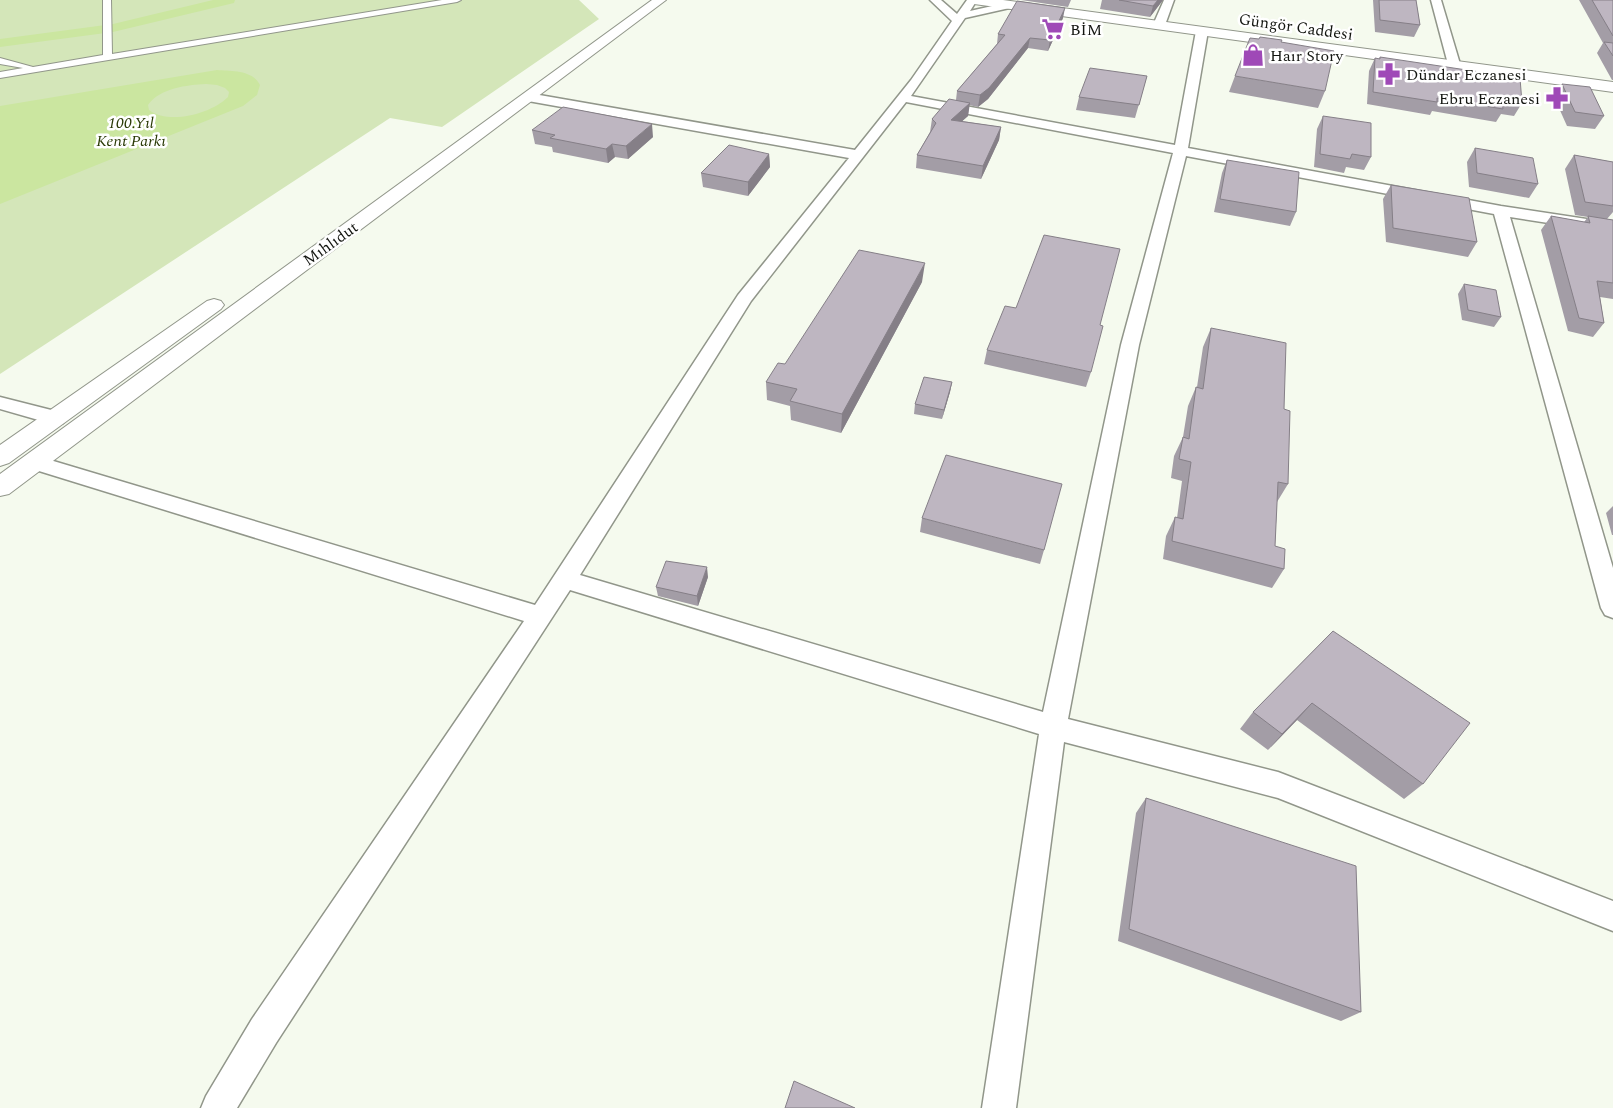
<svg xmlns="http://www.w3.org/2000/svg" width="1613" height="1108" viewBox="0 0 1613 1108" font-family="Spectral,serif">
  <rect width="100%" height="100%" fill="#f5faee"/>
  <!-- green -->
  <path fill="#d4e6b9" d="M0,0H579L599,19L442,127L390,118L0,374Z"/>
  <!-- water -->
  <path fill="#cbe6a0" fill-rule="evenodd" d="M217,70C231,71 253,70 260,85L257,95L243,106L0,204V106ZM206,84L217,85L225,88L229,92L228,97C211,114 169,125 149,110L148,105C160,88 187,85 206,84Z"/>
  <g fill="none" stroke-linecap="round" stroke-linejoin="round">
    <!-- canal -->
    <path fill="#cbe6a0" fill-rule="evenodd" d="M213,0H235L234,3L113,32L0,47V39L113,24Z"/>
    <defs>
      <path id="pedestrian" d="M103,0H111L112,54L442,0H461L457,2L0,78V72L23,68L0,64V58L33,67L103,55Z"/>
      <path id="minor" d="M930,0H941L957,14L967,0H977L970,11L1010,2L1015,5L1014,7L965,18L911,96L1175,145L1196,31L1202,28L1208,31L1188,148L1501,206L1613,223V233L1510,217L1613,568V618L1605,615L1601,608L1494,214L1186,156L1139,345L1068,719L1278,772L1613,901V931L1278,798L1064,742L1016,1108H982L1039,734L570,590L276,1043L237,1108H201L206,1096L252,1019L524,621L26,467L23,462L26,457L33,455L40,457L535,605L738,295L849,158L528,101L522,97L528,93L855,150L911,80L952,21ZM906,102L1173,153L1121,345L1043,712L580,575L751,301Z
        M1164,0H1174L1165,25L1159,28L1153,25Z
        M1431,0H1441L1460,64L1458,67H1450L1448,64Z
        M0,397L63,413L66,418L63,423L56,425L0,409Z"/>
      <path id="secondary" d="M652,0H666L9,494L0,496V474Z
        M968,0H1003L1613,82V92L974,4Z
        M214,299L221,301L224,305L221,309L9,463L0,466V445L207,301Z"/>
    </defs>
    <!-- pedestrian casing -->
    <use href="#pedestrian" stroke="#91968a" stroke-width="2"/>
    <!-- minor casing -->
    <use href="#minor" stroke="#91968a" stroke-width="3"/>
    <!-- secondary casing -->
    <use href="#secondary" stroke="#91968a" stroke-width="2"/>
    <!-- pedestrian -->
    <use href="#pedestrian" fill="#fff" fill-rule="evenodd"/>
    <!-- minor -->
    <use href="#minor" fill="#fff" fill-rule="evenodd"/>
    <!-- secondary -->
    <use href="#secondary" fill="#fff" fill-rule="evenodd"/>
  </g>
  <!-- wall -->
  <path fill="#a39da6" d="M1021,0H1071L1068,7Z
    M1102,0H1163L1150,17L1100,9Z
    M1373,0H1416L1420,25L1414,37L1375,32Z
    M1579,0H1613V80H1612L1597,53L1603,43Z
    M1063,18L1048,51L1028,48L988,99L978,107L969,105L968,116L962,121L1001,127L999,140L981,179L916,168L917,155L930,132L932,119L956,100L957,91L997,44L998,34Z
    M1380,57L1522,103L1514,116L1501,114L1496,122L1432,111L1430,115L1367,104L1369,71L1375,58L1379,59Z
    M1147,76L1135,118L1076,110L1079,97Z
    M1235,76L1325,91L1318,108L1229,92Z
    M1562,84L1604,116L1595,129L1567,126L1554,97Z
    M1323,116L1371,157L1364,170L1346,167L1344,173L1314,167L1317,129Z
    M532,130L653,137L628,159L615,157L608,163L553,152L552,147L535,144Z
    M1475,148L1538,184L1529,198L1469,187L1467,162Z
    M769,154L770,167L748,196L703,187L701,173Z
    M1574,155L1613,162V212L1607,219L1613,220V299L1600,297L1604,323L1593,337L1568,331L1541,230L1551,216L1584,222L1588,217L1575,215L1565,169Z
    M1227,160L1296,212L1290,226L1214,212L1222,173Z
    M1391,185L1477,242L1468,257L1386,242L1383,199Z
    M922,282L841,433L791,420L790,406L767,400L766,382L785,364Z
    M1464,284L1501,317L1494,327L1462,320L1458,294Z
    M1211,328L1284,409L1288,484L1277,502L1275,546L1284,569L1272,588L1163,559L1166,536L1175,517L1177,518L1182,481L1171,478L1174,456L1183,437L1188,406L1196,387H1197L1203,347Z
    M987,350L1091,372L1086,387L984,364Z
    M952,382L950,392L942,419L914,414L915,404Z
    M1613,506V535H1612L1606,513Z
    M922,518L1044,550L1040,564L920,532Z
    M708,577L698,606L658,596L656,587Z
    M1333,631L1423,784L1404,799L1297,720L1268,750L1240,729L1253,712Z
    M1146,798L1361,1012L1341,1021L1118,941L1136,813Z"/>
  <!-- shaded-wall -->
  <path fill="#857f87" d="M1158,0H1163L1150,17L1153,6Z
    M1065,8L1063,18L1048,51L1050,40Z
    M1030,38L1028,48L988,99L978,107L980,95Z
    M970,103L968,116L949,133L951,120Z
    M652,124L653,137L628,159L626,146Z
    M1001,127L999,140L981,179L983,166Z
    M612,144L615,157L608,163L606,149Z
    M769,154L770,167L748,196V182Z
    M925,263L922,282L841,433L842,414Z
    M952,382L950,392L942,419L944,410Z
    M707,567L708,577L698,606L697,596Z
    M1312,703L1297,720L1268,750L1282,734Z"/>
  <!-- building -->
  <path fill="#beb6c1" stroke="#857f87" d="M1119,0H1158L1153,6Z
    M1379,0H1416L1420,25L1380,20Z
    M1592,0H1613V36Z
    M1017,1L1065,8L1050,40L1030,38L989,88L980,95L957,91L1005,35L998,34Z
    M1260,37L1282,40L1281,42L1334,51L1325,91L1235,76L1250,38L1259,39Z
    M1604,42L1613,43V56Z
    M1380,57L1520,78L1522,103L1502,100L1503,109L1437,98V102L1373,92L1375,58L1380,59Z
    M1090,68L1147,76L1139,105L1079,97Z
    M1562,84L1590,87L1604,116L1575,112Z
    M949,99L970,103L951,120L1001,127L983,166L917,155L936,123L932,119Z
    M563,107L652,124L626,146L612,144L606,149L550,138L555,135L532,130Z
    M1323,116L1371,123V157L1352,154L1350,159L1320,154Z
    M729,145L769,154L748,182L701,173Z
    M1475,148L1533,158L1538,184L1477,173Z
    M1574,155L1613,162V206L1585,202Z
    M1227,160L1299,172L1296,212L1220,199Z
    M1391,185L1469,198L1477,242L1393,228Z
    M1551,216L1590,223L1588,216L1613,220V283L1597,281L1604,323L1579,318Z
    M1044,235L1120,249L1100,325L1103,326L1091,372L987,350L1005,306L1016,308Z
    M859,250L925,263L842,414L790,401L797,389L766,382L778,363L785,364Z
    M1464,284L1496,290L1501,317L1468,310Z
    M1211,328L1286,343L1284,409L1290,411L1288,484L1278,482L1275,546L1285,549L1284,569L1172,541L1175,517L1183,519L1191,462L1179,459L1183,437L1189,439L1196,387L1203,389Z
    M924,377L952,382L944,410L915,404Z
    M946,455L1062,484L1044,550L922,518Z
    M666,561L707,567L697,596L656,587Z
    M1333,631L1470,723L1423,784L1312,703L1282,734L1253,712Z
    M1146,798L1356,866L1361,1012L1129,929Z
    M794,1081L855,1108H785Z"/>
  <!-- icons -->
  <defs>
    <symbol id="supermarket-bare" viewBox="-9 -9 18 18"><path d="M-6-5.5h2.5l.6 2H6L4.5 2H-2.5L-4.4-4H-6ZM-1.5 3.2a1.3 1.3 0 1 0 .1 0ZM3 3.2a1.3 1.3 0 1 0 .1 0Z" fill="#9f49b7" stroke="#fff" stroke-width="2.5" paint-order="stroke"/></symbol>
    <symbol id="shop-bare" viewBox="-9 -9 18 18"><path d="M-5-2.5h2.3a2.7 3.5 0 0 1 5.4 0H5L5.5 6h-11ZM-1.5-2.5h3a1.5 2.3 0 0 0-3 0Z" fill="#9f49b7" stroke="#fff" stroke-width="2.5" paint-order="stroke"/></symbol>
    <symbol id="pharmacy-bare" viewBox="-9 -9 18 18"><path d="M-2-6h4v4h4v4h-4v4h-4v-4h-4v-4h4Z" fill="#9f49b7" stroke="#fff" stroke-width="2.5" paint-order="stroke"/></symbol>
  </defs>
  <g fill-rule="evenodd">
    <use href="#supermarket-bare" x="1037" y="13" width="32" height="32"/>
    <use href="#shop-bare" x="1237" y="39" width="32" height="32"/>
    <use href="#pharmacy-bare" x="1373" y="58" width="32" height="32"/>
    <use href="#pharmacy-bare" x="1541" y="82" width="32" height="32"/>
  </g>
  <g text-anchor="middle" stroke-width="5" stroke-linejoin="round" paint-order="stroke">
    <!-- far-street labels -->
    <g font-size="16" fill="#131510" stroke="#fff">
      <text transform="translate(1296 26) rotate(8)" y="6">Güngör Caddesi</text>
      <text transform="translate(330 243) rotate(-36)" y="6">Mıhlıdut</text>
    </g>
    <!-- far-poi labels -->
    <g font-size="16" fill="#131510" stroke="#fff" text-anchor="start">
      <text x="1070" y="35">BİM</text>
      <text x="1270" y="61">Haır Story</text>
      <text x="1406" y="80">Dündar Eczanesi</text>
      <text x="1540" y="104" text-anchor="end">Ebru Eczanesi</text>
    </g>
    <!-- far-park labels -->
    <g font-size="16" font-style="italic" fill="#2a3a06" stroke="#fff">
      <text x="131" y="128">100.Yıl<tspan x="131" dy="18">Kent Parkı</tspan></text>
    </g>
  </g>
</svg>
